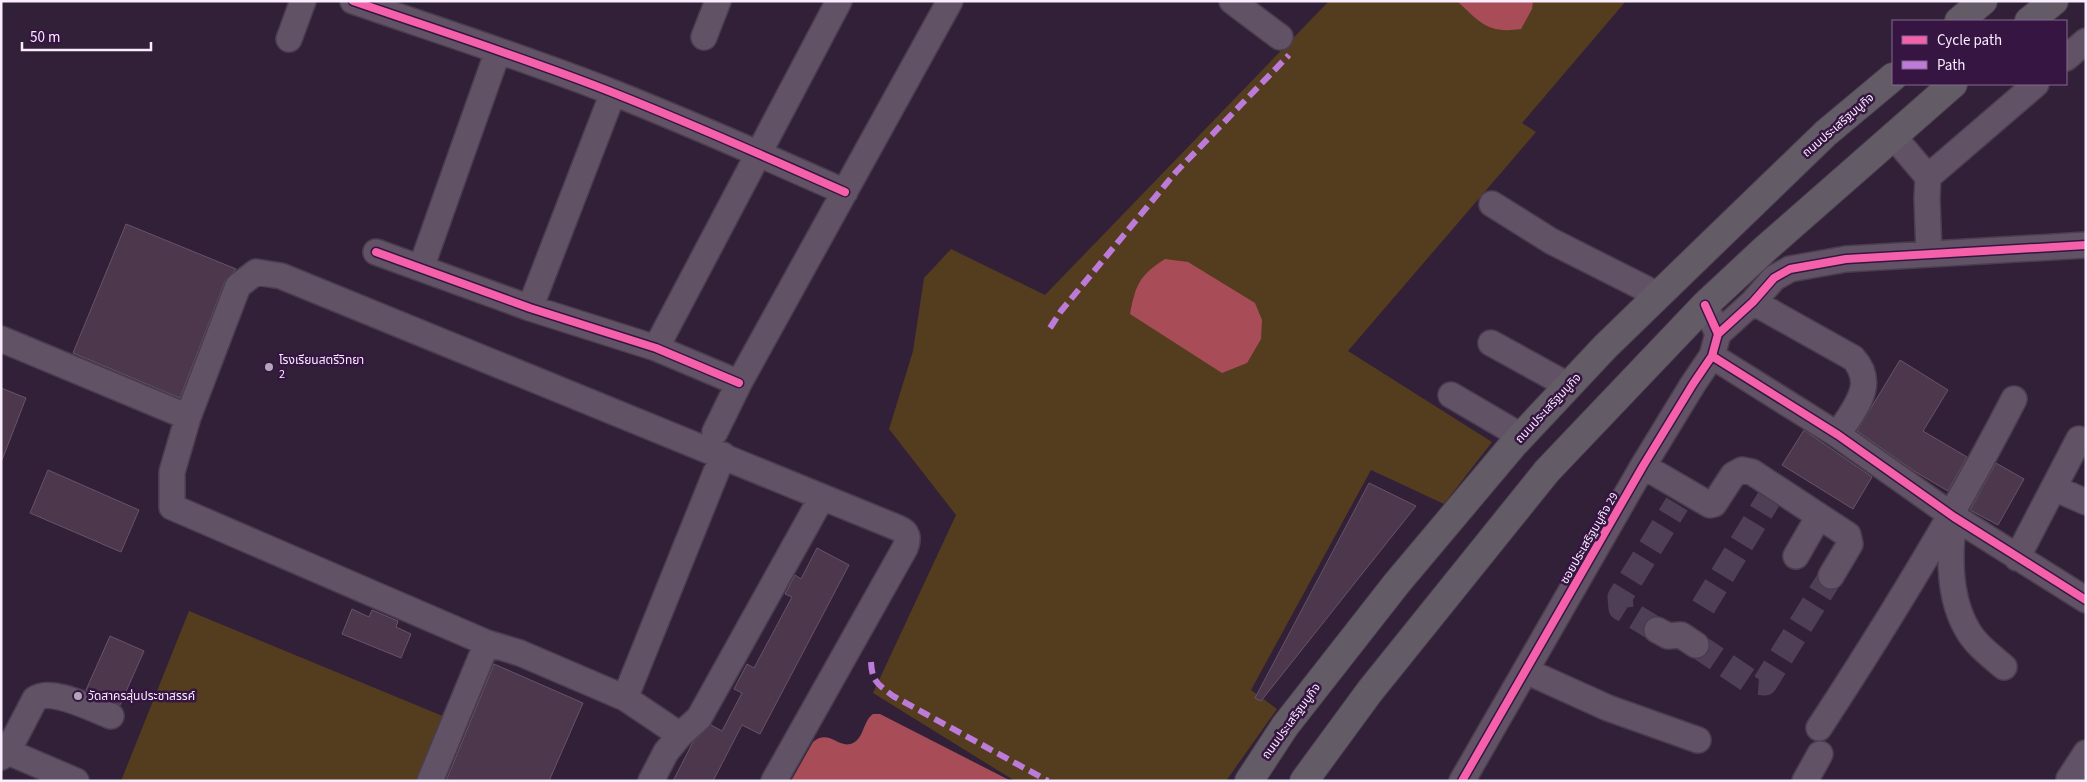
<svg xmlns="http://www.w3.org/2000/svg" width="2087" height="782" viewBox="0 0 2087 782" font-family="'Source Sans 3','Noto Sans Thai',sans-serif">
  <rect width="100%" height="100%" fill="#312038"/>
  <!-- green -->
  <path fill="#543d1e" d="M1329,1H1626L1522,123L1536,132L1348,351L1492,442L1444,504L1371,470L1251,690L1277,709L1226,781H1015L873,693L956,515L889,429L913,351L924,278L951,249L1045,295Z
    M189,611L445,717L419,781H121Z"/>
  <!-- water -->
  <path fill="#a84d57" d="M1457,1H1533L1532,9L1521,29C1487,34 1480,22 1457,1Z
    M1165,259L1188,262L1255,303L1262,320L1261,339L1247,363L1222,373L1130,314C1136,284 1139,276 1165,259Z
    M873,714H880L1011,781H791L813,742C829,728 839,750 853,743C864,738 863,721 873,714Z"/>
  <!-- building -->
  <path fill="#4c374d" stroke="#665467" d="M126,224L236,269L225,281L180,398L73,353Z
    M1900,360L1948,390L1923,431L1967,457L1948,491L1914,471L1857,431Z
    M1,388L26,398L2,460H1Z
    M1804,430L1872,477L1853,509L1782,465Z
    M1996,463L2024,479L1998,525L1970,510Z
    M48,470L139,510L121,552L30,513Z
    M1369,483L1416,506L1261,701L1255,698Z
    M817,548L849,565L760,734L742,725L713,781H673L693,742L711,725L722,731L742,693L734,689L747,664L754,668L792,597L785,594L795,575L801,579Z
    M352,609L369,617L372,610L398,621L396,627L411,634L401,658L342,634Z
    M110,636L144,651L120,705L86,690Z
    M494,664L583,703L549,781H446Z"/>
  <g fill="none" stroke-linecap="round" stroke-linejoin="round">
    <!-- minor-tunnel -->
    <path stroke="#4f3f56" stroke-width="25" stroke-dasharray="25 12" stroke-linecap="butt" d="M1703,607L1776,487
      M1657,630L1621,608L1620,597L1677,504
      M1696,645L1751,682L1765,683L1831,576"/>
    <defs>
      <path id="minor" d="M353,1C440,31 528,59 614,93C692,124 769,158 845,192
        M1232,1L1280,37
        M704,37L718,1
        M289,39L303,1
        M2066,58L2086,41
        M1893,136L1928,177
        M1492,204L1551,241L1658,295
        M376,252L530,308L656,348L739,383
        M1929,254L1927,198L1928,177L2036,84
        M421,268L498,51
        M1753,302L1853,358C1878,385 1853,409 1838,435
        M530,308L613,93
        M1718,334L1753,302L1774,278L1790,269L1846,259L2086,245
        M1,339L188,417
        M1491,343L1569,386
        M656,348L839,1
        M1712,356L1838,435L1954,517L2086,600
        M1451,395L1521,436
        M715,432L739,383L950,1
        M1643,466L1710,505L1714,504L1733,475L1742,470L1752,472L1848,535L1850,544L1831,576
        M2054,488L2086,502
        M1954,517C1949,553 1948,596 1967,629C1975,644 1991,656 2004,667
        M1796,556L1819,516
        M2017,558L2079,439
        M1657,630L1668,636L1681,635L1696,645
        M487,643L520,653L625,698
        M1526,671L1608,708L1698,740
        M1819,728C1889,621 1956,512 2014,399
        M680,735L625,698L723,455
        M6,751L76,781
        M1,757L12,743L35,699C52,687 92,709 111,716
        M2069,779L2086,753
        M430,781L487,643L172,507V472L188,417L238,286L256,272L281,276L898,528C908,532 909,538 905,548L774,781
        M651,781L666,752L680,735L699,718L822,497
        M1462,781L1643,466L1693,384L1712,356L1718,334L1705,305
        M1805,781L1820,754"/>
      <path id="major" d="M1959,21L1983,1
        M2029,21L2054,1
        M1249,781L1285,726L1397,583L1513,445L1605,347L1708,247L1826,133L1893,77
        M1304,781L1370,691L1547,471L1705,305L1765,249L1953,84"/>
    </defs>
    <!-- minor casing -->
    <use href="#minor" stroke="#4a3d4f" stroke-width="28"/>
    <!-- major casing -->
    <use href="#major" stroke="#4a3d4f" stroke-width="30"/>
    <!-- minor -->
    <use href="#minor" stroke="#615365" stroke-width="25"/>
    <!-- major -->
    <use href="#major" stroke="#635c66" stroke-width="28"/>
    <!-- quiet -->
    <path stroke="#bd7bd9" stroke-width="6" stroke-dasharray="12 6" stroke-linecap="butt" d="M1050,328L1061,311L1176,172L1289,55
      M871,662C872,682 878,684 893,696L1048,781"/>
    <defs>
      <path id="cycleway" d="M353,1C440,31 528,59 614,93C692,124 769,158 845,192
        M376,252L530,308L656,348L739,383
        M1718,334L1753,302L1774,278L1790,269L1846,259L2086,245
        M1712,356L1838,435L1954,517L2086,600
        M1462,781L1643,466L1693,384L1712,356L1718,334L1705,305"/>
    </defs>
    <!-- cycleway casing -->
    <use href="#cycleway" stroke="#361542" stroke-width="11"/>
    <!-- cycleway -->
    <use href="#cycleway" stroke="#f560ab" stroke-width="8"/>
  </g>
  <!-- markers -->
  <g fill="#b3a5b9" stroke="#361542" stroke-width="2">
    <circle cx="269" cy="367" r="5"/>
    <circle cx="78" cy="696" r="5"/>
  </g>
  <g text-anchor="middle" stroke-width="5" stroke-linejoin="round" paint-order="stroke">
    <!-- street labels -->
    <g font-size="12" fill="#f9edfe" stroke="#361542">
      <text transform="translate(1838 125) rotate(-41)" y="4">ถนนประเสริฐมนูกิจ</text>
      <text transform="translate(1548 408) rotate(-47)" y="4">ถนนประเสริฐมนูกิจ</text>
      <text transform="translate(1589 538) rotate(-60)" y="4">ซอยประเสริฐมนูกิจ 29</text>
      <text transform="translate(1291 721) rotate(-54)" y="4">ถนนประเสริฐมนูกิจ</text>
    </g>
    <!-- poi labels -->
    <g font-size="12" fill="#f9edfe" stroke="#361542" text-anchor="start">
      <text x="279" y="364">โรงเรียนสตรีวิทยา<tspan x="279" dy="14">2</tspan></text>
      <text x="88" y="700">วัดสาครสุ่นประชาสรรค์</text>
    </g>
  </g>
  <!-- border -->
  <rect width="2087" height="782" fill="none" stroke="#f9edfe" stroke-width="5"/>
  <!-- legend -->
  <rect x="1892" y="20" width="175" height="65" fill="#361542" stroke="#846b8d"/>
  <rect x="1902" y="36" width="25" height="8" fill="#f560ab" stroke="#846b8d"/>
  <text x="1937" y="45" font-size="15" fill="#f9edfe">Cycle path</text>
  <rect x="1902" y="61" width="25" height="8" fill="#bd7bd9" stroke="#846b8d"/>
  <text x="1937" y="70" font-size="15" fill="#f9edfe">Path</text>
  <!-- scale -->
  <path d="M22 42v8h129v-8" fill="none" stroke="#f9edfe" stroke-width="2.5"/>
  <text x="30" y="42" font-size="15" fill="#f9edfe" stroke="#361542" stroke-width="4" paint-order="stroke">50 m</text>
</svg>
